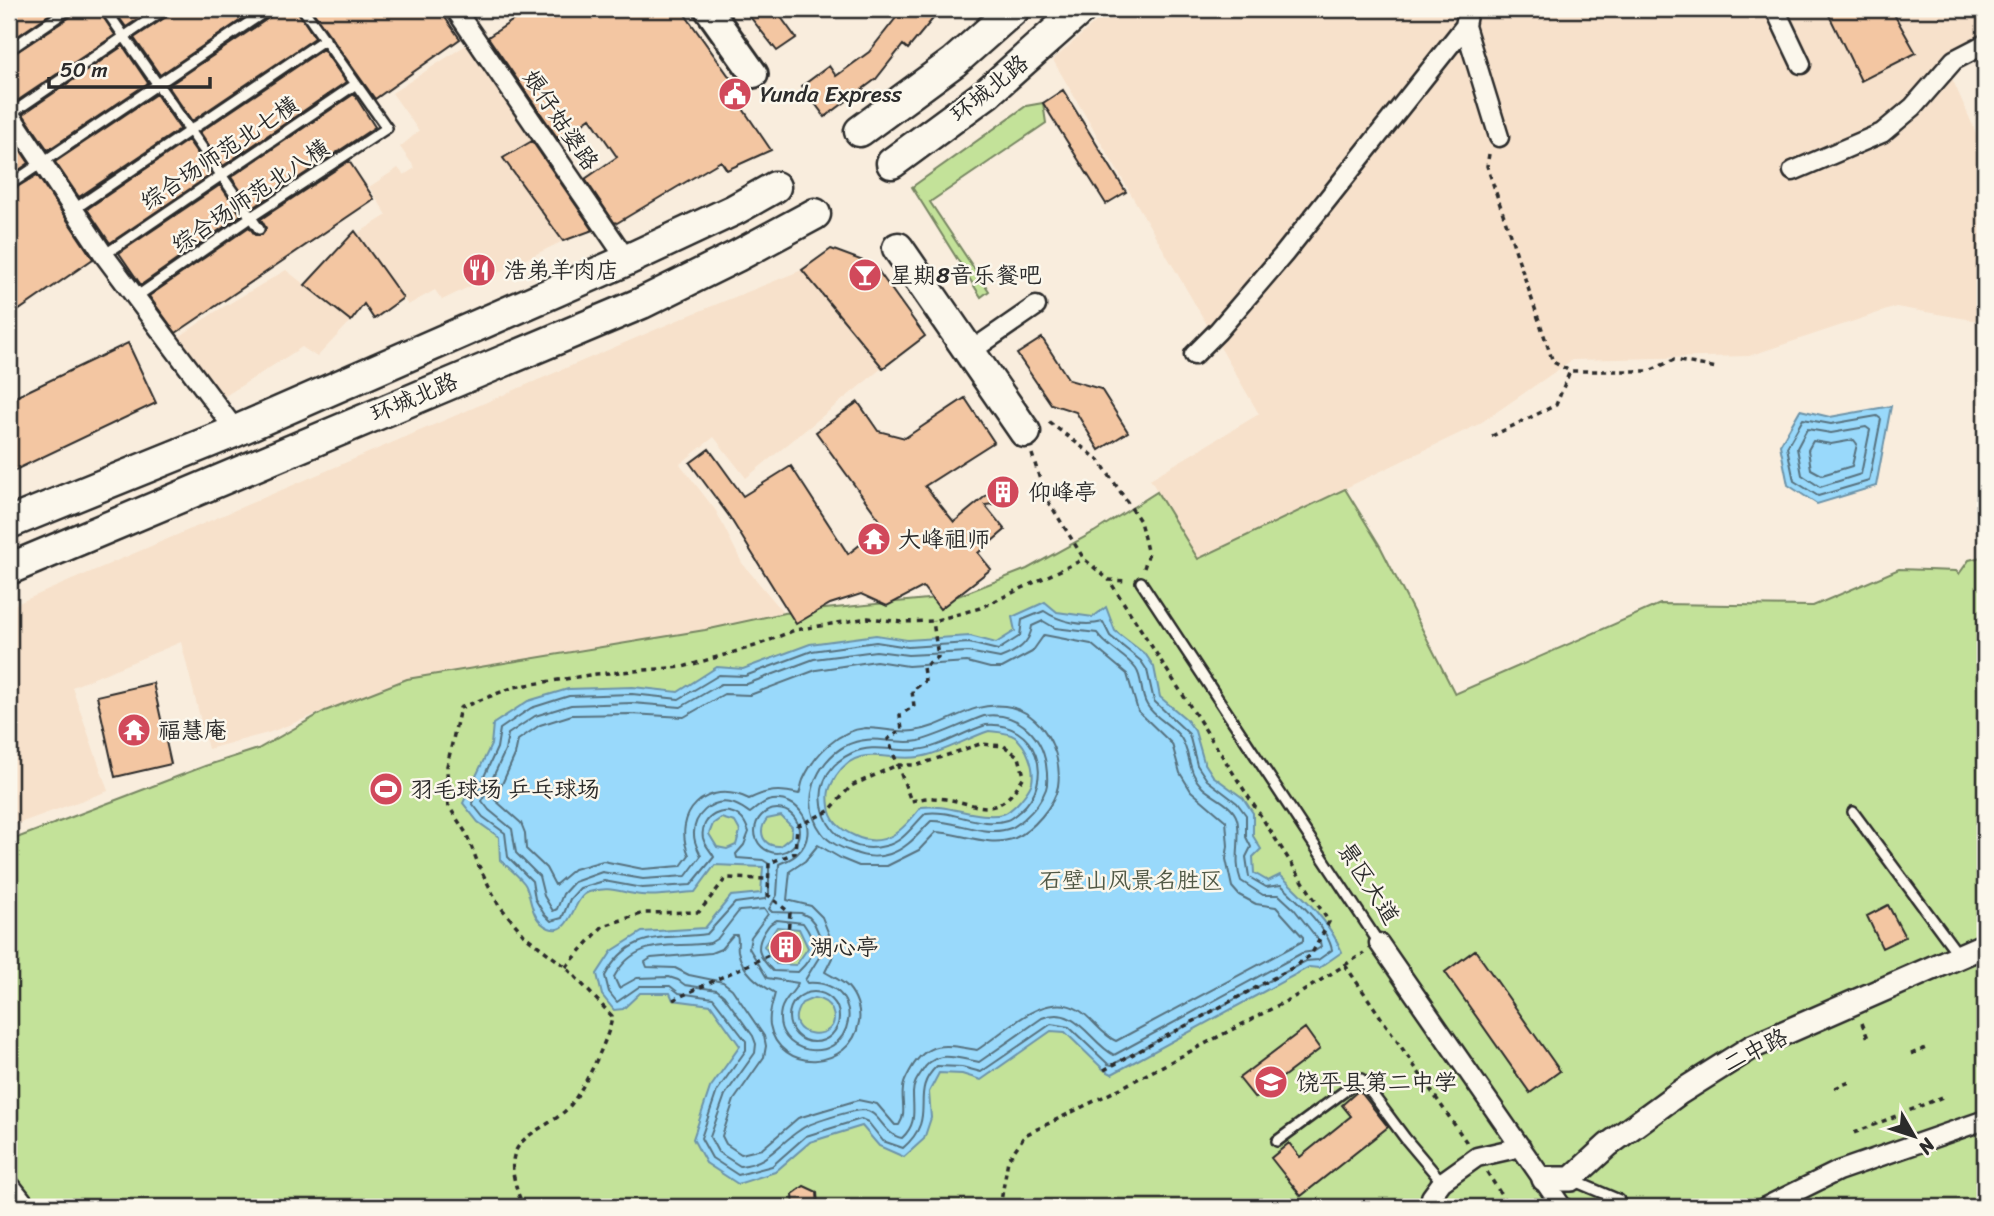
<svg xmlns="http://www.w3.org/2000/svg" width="1994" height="1216" viewBox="0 0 1994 1216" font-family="Sriracha,'LXGW WenKai TC',sans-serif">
  <rect width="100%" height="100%" fill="#f9eddd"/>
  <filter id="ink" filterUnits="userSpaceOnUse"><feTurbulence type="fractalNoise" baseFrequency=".0143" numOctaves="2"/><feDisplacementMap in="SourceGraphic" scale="14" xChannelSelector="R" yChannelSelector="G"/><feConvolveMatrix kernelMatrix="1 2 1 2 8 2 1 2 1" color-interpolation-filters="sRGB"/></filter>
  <g filter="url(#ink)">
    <!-- built -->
    <path fill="#f7e1cb" d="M1110,9H1985V54L1951,76L1985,153V322L1896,307L1749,356L1572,360L1479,424L1198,559L1150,479L1259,414L1053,60Z
      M466,45L535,139L504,158L563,241L442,300L435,290L408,305L357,234L387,215L369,187L398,168L404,175L415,168L400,147L419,131L392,93Z
      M286,270L351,321L317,357L302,347L222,398L179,337L215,312Z
      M802,270L882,368L746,478L714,437L680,464L716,511L742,563L784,613L705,630L407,679L268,733L208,749L181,642L72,687L108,791L11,826L9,822V607L685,317Z"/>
    <!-- green -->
    <path fill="#c3e299" stroke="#778662" stroke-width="2" d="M1043,103L1046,123L930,202L989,291L981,297L912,187L1026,106Z
      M1345,489L1380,546L1455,694L1660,604L1813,606L1899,569L1956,571L1959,574L1969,560L1985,556V1207H9V841L205,766L258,749L325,711L407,679L705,630L784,613L958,596L1027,569L1094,532L1157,492L1198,559Z"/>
    <!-- water -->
    <path fill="#99d9fb" stroke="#6d93a8" stroke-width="2" fill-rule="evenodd" d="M1891,406L1876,486L1817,504L1788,485L1780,445L1800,410L1830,417Z
      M1045,602L1057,612L1093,617L1106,607L1115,631L1146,655L1154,667L1160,697L1186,719L1195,731L1204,762L1213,776L1243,798L1253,813V836L1261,849L1253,857L1254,873L1268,881L1280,875C1305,898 1329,921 1342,952L1319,968L1309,967L1112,1074L1104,1070L1065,1032L1051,1031L981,1080L962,1074L939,1073L929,1092L931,1118L924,1139L904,1157L879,1146L862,1126L810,1142L775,1172L738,1184L706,1163L693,1139L710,1088L740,1046L711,1005L673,1000L670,993H640L623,1009L614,1010L602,995L597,974L612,951L642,932L705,928L731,896L761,893L763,867L715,865L695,892C677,893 658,897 641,895C620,893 611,885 589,892C572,897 572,937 549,928C528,919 532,893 524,883C517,874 508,867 500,860L499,837L478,822L463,803L491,745L493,724L528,701L568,689L633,687L678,692L717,667L743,669L810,644L876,635L907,640L970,636L996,643L1015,631L1012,617ZM989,731C998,732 1008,732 1015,737C1027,746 1035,768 1032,782C1030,789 1021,800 1016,805C1012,808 1008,813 1003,814C978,820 948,803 921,807C904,829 885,850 855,836C841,830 830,821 829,806C827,792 829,788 836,776C858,742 887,762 919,757C943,753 965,739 989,731ZM781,816L792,827L791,837L780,846C763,847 757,832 767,819ZM721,818L735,822L740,831L736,845L727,849L717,847L709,834L713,824ZM777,927L799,929L808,948L796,965L776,964L764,946ZM814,998C822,999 828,1002 832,1010C846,1045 775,1040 802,1003Z"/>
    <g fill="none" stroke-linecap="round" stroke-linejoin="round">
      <!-- shore -->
      <path stroke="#57717e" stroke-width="2" d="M1877,416L1881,419L1869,481L1818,496L1794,481L1787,447L1803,419L1831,424Z
        M1866,427L1870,430L1861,474L1820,487L1802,475L1797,448L1807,429L1831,433Z
        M1854,440L1857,444L1852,466L1822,475L1811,469L1808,450L1813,441L1831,444Z
        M1044,611C1060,622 1084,627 1103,622L1110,636L1141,661L1147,670L1154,701L1189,734L1197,765L1207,780L1237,803L1246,815V837L1251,847L1246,857L1249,877L1266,887L1281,885C1297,900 1328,928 1332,950L1318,960L1306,961L1112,1065L1108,1064L1069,1027L1051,1024L981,1072L962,1067L937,1066C907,1094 940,1116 903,1148L883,1141L868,1122L861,1119L806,1136L772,1166L738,1175L712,1158L701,1138L717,1091L746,1050V1041L713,998L679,993L670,986H640L617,1002L609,992L605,976C630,929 663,940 707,934L735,903L765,899L769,893V864L763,860L737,858L736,854L744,845L749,832C747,827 745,821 741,818C725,803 699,817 703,838C705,846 711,851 714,857L691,885L642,888L604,881L580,888L570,899L562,918L551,921L544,914L535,899L532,881L508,857L505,833L483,817L472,803L497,748L500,729L531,708L569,696L632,694L679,699L719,675L745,676L812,651L876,642L908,647L969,643L998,650L1020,636L1022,620Z
        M1043,621L1055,628L1097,633C1107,648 1126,655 1136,669C1143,679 1140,694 1147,705C1155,719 1173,725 1181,738C1191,754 1187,771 1202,787C1212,797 1233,804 1237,819C1242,838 1233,861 1241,881L1263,895H1279L1294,909L1320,942L1321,947L1315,951L1302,953L1114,1055C1090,1043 1076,1004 1042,1018L979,1062C956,1058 935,1048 921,1073C917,1079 913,1085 913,1093C913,1112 917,1124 902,1138C883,1135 880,1111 863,1110C852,1110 808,1123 800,1130C777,1145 769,1163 740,1166L718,1152L710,1137L725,1095L755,1053L756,1044L753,1036L724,996L717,990L685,985L678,980L669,977L637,978L619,988L614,977C637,936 671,949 710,943L718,938L739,911L765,909L768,914L751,937L749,948L767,978L798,983C794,993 784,998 781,1010C771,1054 840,1068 848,1021C850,1013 847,1003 842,996C833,985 820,982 807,983L805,980L823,951V943L814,923L809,917L801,913L772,912L769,909L777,895L779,864C785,861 793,859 798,853C821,831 799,792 768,801C761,803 756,809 750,813C744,809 738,804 730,803C711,799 693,816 694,835C694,843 698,849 701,856L686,876L643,879L602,872L574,882L563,894L557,909L553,911L544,896L539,876L516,853L512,829L489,810L482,801L505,751L508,734L535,716L571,705L632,703L681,707L721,684H747L814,659L876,651L908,655L968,652L1000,658C1016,652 1030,644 1032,626Z
        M1044,635L1091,644L1127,674L1138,711L1172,744L1180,773L1191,791L1226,821L1228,846L1226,859L1232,887L1239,895L1256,904L1276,907L1303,937V941L1116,1041C1102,1035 1092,1018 1079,1010C1044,989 1004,1033 977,1050C948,1045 928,1039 911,1069C908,1075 903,1081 903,1089C901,1102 907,1113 899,1125H895L877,1104L858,1100L798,1118L762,1149L741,1154L726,1144L722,1136L734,1100L764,1057L766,1046L764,1036L732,989L723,982L689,975L675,968L647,967L645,962L651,958L711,953L721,949L733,935H737C739,940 737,945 738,951C742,972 759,984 775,993C773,1003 768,1013 770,1025C779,1074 851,1071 859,1022C861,1010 856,996 848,987C841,980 833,977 825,972L832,958L834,947L822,917L811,906L787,900L790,871L805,861L818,845L842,859L859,866H887L919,850L936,832C961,833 989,848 1015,838C1032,831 1055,805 1058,786C1063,752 1042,711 1005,706C970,701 947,727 914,731C898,733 882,728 866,728C838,730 814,755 803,780C801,785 801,790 799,794C779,789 767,790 749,799C707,778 671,813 689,855L681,866L643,869L603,861L574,869L555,885L546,868L526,849L525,833L521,823L495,800L515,755L518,740L540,725L572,715L631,714L684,717L724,694L750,695L816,670L876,661L908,666L967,662L990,668H1002L1032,652Z
        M984,716C1020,711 1045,738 1047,773C1047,778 1048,784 1046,789C1042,800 1033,811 1024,819C1020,822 1016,826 1011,828C985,838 956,820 931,821C918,834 908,848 890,854C878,858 864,857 853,852C843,849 828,842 822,833C799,803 816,762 845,746C872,732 893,746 919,741C941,735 962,724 984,716Z
        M986,725C1036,721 1057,779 1020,811C1016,814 1011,819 1007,820C981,829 952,809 926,813C913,825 904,842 885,846C826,861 794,780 852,753C873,743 894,752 916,750C940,748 963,732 986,725Z
        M755 831a22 22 0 1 1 44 0a22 22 0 1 1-44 0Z
        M777,920L803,923C818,944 817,954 798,972L773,971C759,957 754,948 765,931C769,925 770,923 777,920Z
        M789 1017a25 25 0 1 1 50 0a25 25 0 1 1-50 0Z"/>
    </g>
    <!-- building -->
    <path fill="#f3c6a2" stroke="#2b2b2b" stroke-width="2" d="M9,9H57L9,42Z
      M76,9H98L115,35L14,103L9,102V57L73,15Z
      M113,9H153L126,27Z
      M172,9H257L160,75L134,38L169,15Z
      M276,9H296L315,38L192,121L168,86L273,15Z
      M311,9H439L460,39L375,99Z
      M530,9H681L743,96L737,100L771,150L727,170L721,161L617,223L614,222L585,179L617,157L590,118L559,140L488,37Z
      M744,9H775L796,38L777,51Z
      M903,9H941L908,49L903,45L876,79L825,117L802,86L829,66L836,76L869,52Z
      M1826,9H1891L1916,53L1861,81Z
      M123,46L148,83L48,150L23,114Z
      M323,49L346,82L223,166L200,132Z
      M1063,90L1126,192L1106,204L1043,103Z
      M156,94L180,129L79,197L55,162Z
      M354,94L375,127L253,208L231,177Z
      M9,133L29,163L9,177Z
      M188,140L212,174L110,243L87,209Z
      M532,141L593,230L563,241L503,158Z
      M349,161L374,199L176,333L149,296L249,227L255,235H262L266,228L261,219Z
      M37,175L93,259L9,317V192Z
      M220,185L241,215L141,285L119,253Z
      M355,231L403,298L374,319L364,304L351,321L305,285Z
      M831,249L874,265L925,336L883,368L802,270Z
      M1042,338L1069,380L1101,389L1128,432L1099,450L1076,412L1051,404L1017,354Z
      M128,343L156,403L9,473V400Z
      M965,398L994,442L925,486L954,522L993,490L996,483L1007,482L1014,491L1010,502L985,505L1005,530L978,553L991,569L940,609L923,587L887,606L861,594L830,604L796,624L729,516L690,463L709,449L743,496L791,466L848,554L884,526L816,432L858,402L878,431L905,438Z
      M153,683L171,764L115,777L97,696Z
      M1888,905L1905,937L1882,948L1867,916Z
      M773 947a13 13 0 1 1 26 0a13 13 0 1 1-26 0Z
      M1475,950L1560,1071L1530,1093L1445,972Z
      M1305,1028L1320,1049L1255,1098L1239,1078Z
      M1359,1090L1388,1127L1301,1196L1271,1158L1289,1143L1300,1157L1351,1116L1342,1105Z
      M804,1186L817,1192L818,1207H794L793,1194Z"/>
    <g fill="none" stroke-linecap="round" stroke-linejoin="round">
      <defs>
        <path id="service" d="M105,9L259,229
          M9,50L69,9
          M9,115L165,9
          M9,185L269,9
          M73,210L325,39
          M104,255L356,84
          M136,297L251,217L387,128L303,9
          M1141,582L1379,943
          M1853,812L1958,954
          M1277,1141L1361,1079L1405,1138L1442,1182
          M1572,1180L1619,1200
          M1419,1207L1431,1197"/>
        <path id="minor" d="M455,9L627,260
          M1775,9L1801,64
          M1465,26L1499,137
          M9,113L104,255L236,431
          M1793,171L1882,133L1913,107L1954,60L1985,44
          M971,351L1036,306
          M1194,355L1218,331L1284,254L1465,26L1468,9
          M1379,943L1562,1207
          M1431,1197L1442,1182L1477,1157L1521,1147
          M1765,1207L1838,1171L1985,1120"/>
        <path id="tertiary" d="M1544,1179H1571L1608,1145L1679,1093L1752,1047L1985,945
          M9,1188L24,1207"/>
        <path id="secondary" d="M708,9L754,74"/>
        <path id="primary" d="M860,131L954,62L1014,9
          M892,163L987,93L1081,9
          M898,248L1025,432
          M9,523L236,431L627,260L734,210L775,187
          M9,569L642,303L737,256L815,214"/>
      </defs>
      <!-- service casing -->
      <use href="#service" stroke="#2b2b2b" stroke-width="14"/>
      <!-- minor casing -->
      <use href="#minor" stroke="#2b2b2b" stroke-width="23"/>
      <!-- tertiary casing -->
      <use href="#tertiary" stroke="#2b2b2b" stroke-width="28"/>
      <!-- secondary casing -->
      <use href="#secondary" stroke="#2b2b2b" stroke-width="32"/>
      <!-- primary casing -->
      <use href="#primary" stroke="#2b2b2b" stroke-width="35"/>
      <!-- path -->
      <path stroke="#2b2b2b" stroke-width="3.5" stroke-dasharray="5 5" stroke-linecap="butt" d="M1489,154L1487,166L1553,362L1570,371
        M1049,422L1099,460L1140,521L1148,555L1144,568
        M1492,436L1556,405L1570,371H1649L1674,360L1717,368
        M1032,454L1045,496L1084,559L1109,580L1126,581
        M1345,965L1467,1143
        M566,967L603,926L644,913L699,912L726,878L769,879
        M673,1000L773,953L769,946L779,931L788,932L790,913L768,895L769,863L795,853L797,826L829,811L851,786L897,765H918L980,744L1004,746L1019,757L1024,776C994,828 977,799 933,798C926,797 918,800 911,801L888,739L902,730L900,715L914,706L912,691L925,681L923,667L938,657L933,621
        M1862,1023L1869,1041
        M1911,1054L1926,1048
        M1104,1070L1292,968L1311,955L1329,922L1109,580
        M1835,1088L1852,1081
        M1854,1133L1945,1096
        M1487,1172L1509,1207
        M1631,1204L1639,1207
        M526,1207C518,1198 517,1190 514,1178C505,1134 544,1133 568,1108C582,1093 611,1035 612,1016L566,967L525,936L498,904L479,866L466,833L448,805L447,766L460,708L514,687L596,674L683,667L755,646L795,630L868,618L903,622L933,621L980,608L1084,559
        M1000,1207L1008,1160L1025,1135L1113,1092L1294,997L1364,953"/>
      <!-- service -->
      <use href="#service" stroke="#fbf7ec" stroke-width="9"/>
      <!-- minor -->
      <use href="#minor" stroke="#fbf7ec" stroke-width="18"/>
      <!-- tertiary -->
      <use href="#tertiary" stroke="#fbf7ec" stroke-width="23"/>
      <!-- secondary -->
      <use href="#secondary" stroke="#fbf7ec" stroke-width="26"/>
      <!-- primary -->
      <use href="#primary" stroke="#fbf7ec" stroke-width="30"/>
    </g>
  </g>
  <!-- icons -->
  <defs>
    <symbol id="civic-disc" viewBox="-11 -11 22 22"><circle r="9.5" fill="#d1495b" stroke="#fbf7ec"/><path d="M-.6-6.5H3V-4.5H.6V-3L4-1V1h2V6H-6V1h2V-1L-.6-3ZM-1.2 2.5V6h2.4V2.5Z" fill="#fff"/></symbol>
    <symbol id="restaurant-disc" viewBox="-11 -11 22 22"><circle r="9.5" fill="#d1495b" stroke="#fbf7ec"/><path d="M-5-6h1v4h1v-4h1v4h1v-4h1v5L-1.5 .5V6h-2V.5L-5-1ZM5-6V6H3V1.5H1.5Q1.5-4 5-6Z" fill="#fff"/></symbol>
    <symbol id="bar-disc" viewBox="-11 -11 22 22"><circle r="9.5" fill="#d1495b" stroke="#fbf7ec"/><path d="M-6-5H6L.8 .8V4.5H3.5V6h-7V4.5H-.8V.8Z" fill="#fff"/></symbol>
    <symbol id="building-disc" viewBox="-11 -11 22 22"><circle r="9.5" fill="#d1495b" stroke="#fbf7ec"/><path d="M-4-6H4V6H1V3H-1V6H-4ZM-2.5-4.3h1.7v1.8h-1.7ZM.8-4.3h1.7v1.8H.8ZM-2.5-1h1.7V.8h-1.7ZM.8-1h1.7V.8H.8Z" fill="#fff"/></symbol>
    <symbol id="temple-disc" viewBox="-11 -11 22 22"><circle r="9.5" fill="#d1495b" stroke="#fbf7ec"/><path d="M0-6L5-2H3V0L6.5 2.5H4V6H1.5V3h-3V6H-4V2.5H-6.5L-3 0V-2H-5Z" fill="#fff"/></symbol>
    <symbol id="stadium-disc" viewBox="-11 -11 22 22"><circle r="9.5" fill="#d1495b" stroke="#fbf7ec"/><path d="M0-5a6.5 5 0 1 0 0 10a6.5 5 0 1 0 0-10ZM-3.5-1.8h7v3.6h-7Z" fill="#fff"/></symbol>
    <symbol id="school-disc" viewBox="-11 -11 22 22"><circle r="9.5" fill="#d1495b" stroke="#fbf7ec"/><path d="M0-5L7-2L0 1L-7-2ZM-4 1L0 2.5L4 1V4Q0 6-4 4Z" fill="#fff"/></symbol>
  </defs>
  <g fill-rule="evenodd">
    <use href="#civic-disc" x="716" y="75" width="38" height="38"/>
    <use href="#restaurant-disc" x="460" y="251" width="38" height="38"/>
    <use href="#bar-disc" x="846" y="256" width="38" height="38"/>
    <use href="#building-disc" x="984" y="473" width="38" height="38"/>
    <use href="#temple-disc" x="855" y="520" width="38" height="38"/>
    <use href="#temple-disc" x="115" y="711" width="38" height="38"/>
    <use href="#stadium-disc" x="367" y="770" width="38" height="38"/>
    <use href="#building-disc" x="767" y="928" width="38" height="38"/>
    <use href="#school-disc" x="1252" y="1063" width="38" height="38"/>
  </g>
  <g text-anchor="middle" stroke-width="5" stroke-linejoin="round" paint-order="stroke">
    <!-- street labels -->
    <g font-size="23" fill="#2b2b2b" stroke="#fbf7ec">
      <text transform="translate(989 88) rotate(-39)" y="8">环城北路</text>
      <text transform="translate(561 120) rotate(56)" y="8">娘仔姑婆路</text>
      <text transform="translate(219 153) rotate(-34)" y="8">综合场师范北七横</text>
      <text transform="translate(250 196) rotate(-34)" y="8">综合场师范北八横</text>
      <text transform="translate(414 397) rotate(-23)" y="8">环城北路</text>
      <text transform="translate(1369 883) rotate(57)" y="8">景区大道</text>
      <text transform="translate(1755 1050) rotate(-27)" y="8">二中路</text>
    </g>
    <!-- poi labels -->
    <g font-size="23" fill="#2b2b2b" stroke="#fbf7ec" text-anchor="start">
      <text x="760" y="102">Yunda Express</text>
      <text x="504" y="278">浩弟羊肉店</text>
      <text x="890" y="283">星期8音乐餐吧</text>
      <text x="1028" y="500">仰峰亭</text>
      <text x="898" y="547">大峰祖师</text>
      <text x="158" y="738">福慧庵</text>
      <text x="410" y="797">羽毛球场 乒乓球场</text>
      <text x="810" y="955">湖心亭</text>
      <text x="1296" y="1090">饶平县第二中学</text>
    </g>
    <!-- park labels -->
    <g font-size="23" fill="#515946" stroke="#fbf7ec">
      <text x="1131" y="888">石壁山风景名胜区</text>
    </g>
  </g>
  <!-- margin -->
  <rect width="1994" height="1216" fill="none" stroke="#fbf7ec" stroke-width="35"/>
  <rect x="18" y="18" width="1959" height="1181" fill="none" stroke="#2b2b2b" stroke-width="2.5" filter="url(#ink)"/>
  <!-- north arrow -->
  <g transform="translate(1914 1136) rotate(129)" stroke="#fbf7ec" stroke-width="5" paint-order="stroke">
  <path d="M0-5L12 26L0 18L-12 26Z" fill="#2b2b2b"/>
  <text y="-10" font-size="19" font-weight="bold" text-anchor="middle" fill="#2b2b2b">N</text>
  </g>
  <!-- scale -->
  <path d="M49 77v10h161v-10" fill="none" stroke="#2b2b2b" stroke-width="3.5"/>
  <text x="60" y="77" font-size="21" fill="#2b2b2b" stroke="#fbf7ec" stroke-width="5" paint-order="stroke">50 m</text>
</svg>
